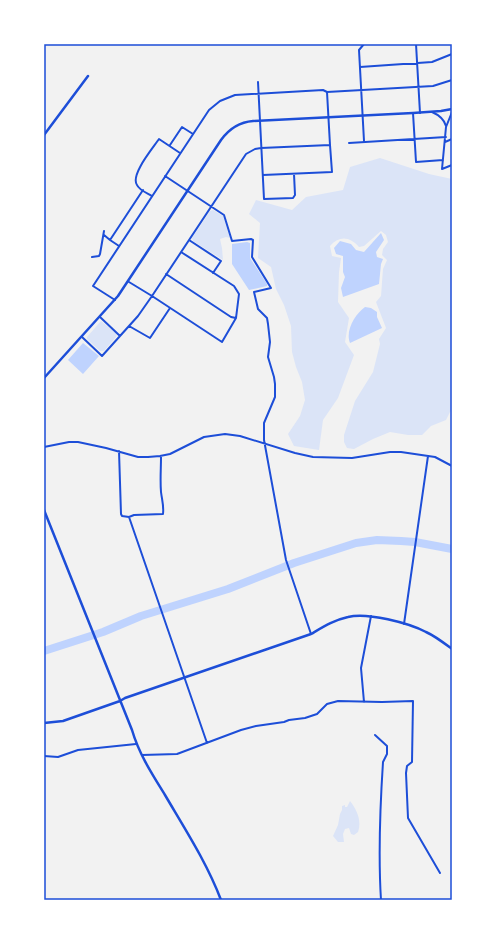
<svg xmlns="http://www.w3.org/2000/svg" width="496" height="944" viewBox="0 0 496 944" font-family="Figtree,sans-serif">
  <rect width="100%" height="100%" fill="#f2f2f2"/>
  <!-- green -->
  <path fill="#dbe4f7" d="M380,158L429,174L452,179V411L450,412L446,420L431,426L422,435H408L390,432L373,439L354,449L347,448L344,442V435L355,401L373,372L380,344L379,339L386,328L376,302L381,296L383,269L387,260L382,255L383,249L388,242L386,235L381,231L364,246L359,247C350,237 340,235 330,246L332,256L341,258L339,272L338,302L349,318L345,342L354,355L338,398L323,420L319,450L294,446L288,434L300,416L305,400L302,382L296,367L292,352L291,326L284,305L276,289L271,267L258,258L260,223L249,214L256,200L292,210L306,197L343,190L350,167Z
    M213,210L223,216L230,238L226,237L220,239L222,248L223,260L193,241L192,238L210,211Z
    M101,321L117,334L116,337L104,351H100L87,339V337Z
    M350,801C357,810 362,821 358,832L354,835L351,834L349,828L345,829L343,834L344,842H338L333,836L338,825L340,814L342,810V806L345,805V807H347Z"/>
  <!-- water -->
  <path fill="#bfd3fe" d="M381,233L384,240L376,252L377,257L383,259L381,264L379,284L343,297L341,288L345,277L343,272V256L336,254L334,248L340,241L351,244L356,250L364,252Z
    M247,242L250,243V258L267,284V286L249,290L232,264V244Z
    M365,307L371,308L377,312V317L382,328L350,343C345,331 355,314 365,307Z
    M83,343L99,356L83,374L68,360Z"/>
  <g fill="none" stroke-linecap="round" stroke-linejoin="round">
    <!-- river -->
    <path stroke="#bfd3fe" stroke-width="8" d="M44,651L103,632L141,616L228,589L294,563L356,543L377,540L401,541L415,542L452,549"/>
    <!-- minor -->
    <path stroke="#1d4ed8" stroke-width="2" d="M416,44L420,113
      M360,67L432,62L452,54
      M258,82L264,199L293,198L295,195L294,174
      M327,92L433,86L452,80
      M432,112C439,115 444,119 446,126
      M452,112L446,127L442,169L452,165
      M413,113L416,162L443,160
      M364,141L359,50L364,44
      M445,142L452,139
      M349,143L446,137
      M170,145L182,127L193,134
      M263,175L332,172L330,145
      M165,176L224,215L232,241L251,239L253,240L252,257L271,288L254,292L258,309L267,318L268,324L270,342L268,357L274,377L275,384V397L264,423V440L286,560L311,634
      M152,196C147,193 139,190 137,185C130,175 153,148 159,139L180,153
      M104,235L110,240
      M189,240L221,261L213,273
      M119,246L110,240L143,190
      M92,257L99,256L100,254L104,231
      M166,274L231,317L236,318
      M115,300L93,286L209,110L220,101L235,95L323,90L327,92L330,145L261,148L255,149L246,154L152,296L129,282
      M100,317L120,336
      M129,326L150,338L170,308
      M82,337L102,356L138,316L152,296L222,342L236,318L239,294L234,286L181,252
      M44,447L69,442H78L106,448L138,457H148L160,456L170,454L204,437L225,434L240,436L295,453L313,457L352,458L390,452H401L435,457L452,466
      M119,451L121,514L122,516L129,517L134,515L163,514C164,506 162,500 161,492C160,480 161,469 161,457
      M129,517L207,743
      M404,624L428,456
      M364,702L361,668L371,616
      M375,735L387,746V754L383,762C380,808 378,853 381,900
      M142,755L177,754L241,730L256,726L284,722L289,720L305,718L317,714L327,704L338,701L382,702L413,701L412,762L407,766L406,773L408,818L440,873
      M44,756L58,757L78,750L136,744"/>
    <!-- tertiary -->
    <path stroke="#1d4ed8" stroke-width="2.5" d="M44,135L88,76
      M44,378L118,296L221,140C229,129 240,122 253,121L413,113L441,111L452,109
      M44,510L132,730C139,754 152,774 165,795C185,829 207,863 221,900
      M44,723L63,721L120,701L125,698L311,634C323,627 334,620 348,617C367,612 409,623 426,632C435,636 444,643 452,649"/>
  </g>
  <!-- border -->
  <rect width="496" height="944" fill="none" stroke="#ffffff" stroke-width="90"/>
  <rect x="45" y="45" width="406" height="854" fill="none" stroke="#1d4ed8" stroke-width="1.5"/>
</svg>
